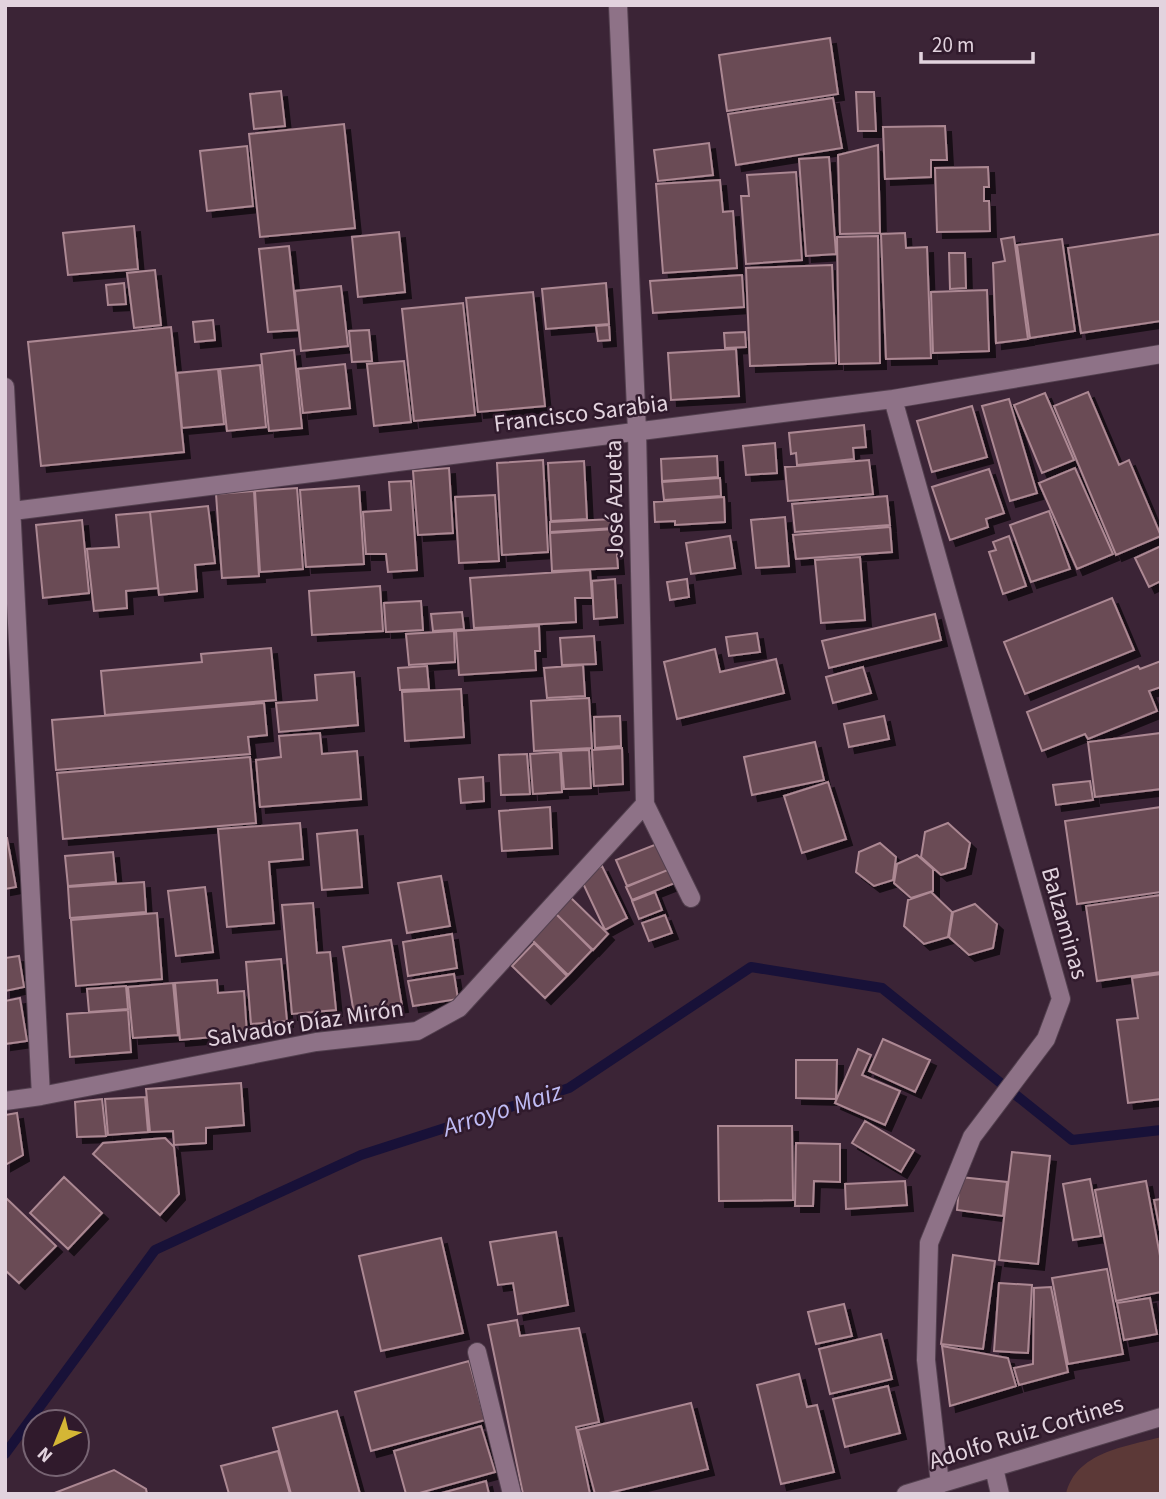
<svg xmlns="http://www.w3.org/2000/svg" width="1166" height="1499" viewBox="0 0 1166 1499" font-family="'Source Sans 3',sans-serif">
  <defs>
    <filter id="shadow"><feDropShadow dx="6" dy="6" stdDeviation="0" flood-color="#0009"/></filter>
  </defs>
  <rect width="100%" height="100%" fill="#3b2436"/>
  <!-- green -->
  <path fill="#5c3937" d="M1161,1437V1494H1066C1076,1452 1125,1447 1161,1437Z"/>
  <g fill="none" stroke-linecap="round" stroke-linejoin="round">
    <!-- stream -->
    <path stroke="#181138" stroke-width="10" d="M5,1454L155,1250L361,1155L569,1088L751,967L882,988L1072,1140L1161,1130"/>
  </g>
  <!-- building -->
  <path fill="#6b4b55" stroke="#ac8893" stroke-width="2" filter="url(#shadow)" d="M830,38L838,94L727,111L719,55Z
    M281,91L285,126L254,129L250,94Z
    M856,92H874L876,131H858Z
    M833,98L842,148L736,165L728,114Z
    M344,124L355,228L260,237L249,134Z
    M945,126L947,160H931V177L885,179L883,127Z
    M709,143L713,175L658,181L654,150Z
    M878,145L880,233L840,234L838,155Z
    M247,146L253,206L207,211L200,151Z
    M829,157L836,254L806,256L799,159Z
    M988,167L989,187H984V201H989L990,231L937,232L935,168Z
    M796,172L802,260L746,264L741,196H749L747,175Z
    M720,180L723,212L733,211L737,268L663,273L656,184Z
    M134,226L138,269L68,275L63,233Z
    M399,232L405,292L358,297L352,237Z
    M905,233L906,248L927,247L931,358L886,359L881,234Z
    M1160,234L1161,321L1081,333L1068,248Z
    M878,236L880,363L839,364L837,237Z
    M1014,237L1028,339L996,343L993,263L1005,261L1001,239Z
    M1062,239L1075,331L1030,338L1017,245Z
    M289,246L298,330L268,332L259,249Z
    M949,253H965L966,288L950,289Z
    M832,265L836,363L750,366L746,268Z
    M155,270L161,325L134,328L127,273Z
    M742,275L744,307L653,313L650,281Z
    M124,283L126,304L108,305L106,285Z
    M606,283L609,324L546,329L542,289Z
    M341,286L348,346L301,351L295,291Z
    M987,290L989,351L933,353L931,292Z
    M533,292L545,406L478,412L466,298Z
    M463,303L475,415L414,421L402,309Z
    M213,320L215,340L195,342L193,322Z
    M609,325L610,340L598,341L596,326Z
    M171,327L184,452L41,466L28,342Z
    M369,330L372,361L352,362L349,331Z
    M745,332L746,347L725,348L724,333Z
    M736,349L739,396L671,400L668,353Z
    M294,350L302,428L269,431L261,354Z
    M404,361L411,422L374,426L367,364Z
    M345,364L350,408L303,413L298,369Z
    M260,365L266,427L227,431L220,369Z
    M218,369L224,424L182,428L177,373Z
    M1088,392L1119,465L1129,460L1161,536L1116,555L1054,406Z
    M1045,393L1074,460L1042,473L1014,405Z
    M1009,399L1037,493L1010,501L982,406Z
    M972,406L987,457L932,472L917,421Z
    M864,425L866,447L853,448L854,459L797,465L796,453L791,454L789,433Z
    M775,443L777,473L746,475L743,446Z
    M717,456L718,477L662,481L661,459Z
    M543,460L548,552L502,555L497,463Z
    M869,460L873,494L788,501L785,467Z
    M584,461L587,519L551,521L548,463Z
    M449,468L453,533L418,535L413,471Z
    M1075,468L1113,554L1077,569L1039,483Z
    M989,469L1004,513L986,519L988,527L950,540L932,487Z
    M720,478L721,496L664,500L662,482Z
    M411,481L417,570L388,572L386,554H366L363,512L391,510L389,482Z
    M359,486L364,564L306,567L300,490Z
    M297,488L303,569L260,572L255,491Z
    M254,491L259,576L222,578L216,494Z
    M495,495L499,561L459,563L455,497Z
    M887,496L890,525L795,532L792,504Z
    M724,497L725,522L675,525V521L655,522L654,502Z
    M208,506L215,563L195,565L197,591L159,595L150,512Z
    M1049,511L1070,569L1031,582L1010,525Z
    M150,512L158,588L126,591L127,608L94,611L87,549L119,547L116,515Z
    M785,517L789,566L756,568L751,520Z
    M614,519L615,528L550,532V522Z
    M82,520L89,593L43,598L36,525Z
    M890,527L892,552L796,559L793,535Z
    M615,529L618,568L552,571L550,533Z
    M730,536L735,568L691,574L686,543Z
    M1009,536L1026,586L1003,594L989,552L996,550L993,542Z
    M1161,546V581L1149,587L1135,558Z
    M860,557L865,620L821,623L815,560Z
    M590,570L592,598H575L576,622L474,628L470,578Z
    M615,579L617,617L594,619L592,581Z
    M687,579L689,597L670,600L667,582Z
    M380,586L383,631L312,635L309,591Z
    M1112,598L1134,650L1025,694L1004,642Z
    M421,601L423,630L386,632L384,603Z
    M462,612L464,629L433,631L431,614Z
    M935,614L941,640L829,668L822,641Z
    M539,626L540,651H535L536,670L459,675L456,631Z
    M454,631L455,662L409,665L406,634Z
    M757,633L760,652L729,656L726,637Z
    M594,636L596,664L562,665L560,638Z
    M271,648L276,700L105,715L101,671L202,662L201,654Z
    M715,649L720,672L776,659L784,693L677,719L664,662Z
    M1161,661V687L1149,691L1157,711L1088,739L1085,734L1042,751L1027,712L1138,666L1140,669Z
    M583,665L585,696L547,698L544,668Z
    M427,666L429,689L400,690L398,668Z
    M863,667L871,693L833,703L826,677Z
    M354,672L358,725L279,732L276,703L317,700L315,675Z
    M461,689L464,737L405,741L402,692Z
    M589,698L592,748L534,751L531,701Z
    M264,703L267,735L248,737L250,754L56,770L52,720Z
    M620,716L621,746L595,748L594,717Z
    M884,716L889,739L849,747L844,724Z
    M320,733L322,754L357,751L361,799L260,807L256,760L281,757L279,736Z
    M1161,733V789L1095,797L1088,742Z
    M815,742L824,780L752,795L744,757Z
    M622,748L623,784L594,786L592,750Z
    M589,750L591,788L564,789L561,751Z
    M560,752L562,792L533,794L530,754Z
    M527,754L530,794L501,795L499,755Z
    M250,757L256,823L63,839L57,773Z
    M483,777L484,801L461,803L459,779Z
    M1090,781L1093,800L1056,805L1053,785Z
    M828,782L846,839L802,853L784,796Z
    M550,807L552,848L502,851L499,811Z
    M1161,807V892L1077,904L1065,821Z
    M300,823L303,859L269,862L274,923L227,927L218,829Z
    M948,823L970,843L965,868L941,875L921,857L925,832Z
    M357,830L362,887L322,890L317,834Z
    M5,838H7L16,887L5,889Z
    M880,843L896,857L893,880L874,886L856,872L859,852Z
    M657,844L668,870L627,886L616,860Z
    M113,852L116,882L68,886L65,856Z
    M917,855L933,869V891L911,898L894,883L897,864Z
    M602,866L627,918L605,930L580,877Z
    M670,869L675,883L632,900L626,887Z
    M441,876L450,926L407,933L398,883Z
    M144,882L146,912L70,918L68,887Z
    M205,887L213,952L176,956L168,891Z
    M655,892L662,910L639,919L632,901Z
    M931,892L952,912L948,937L924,944L904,926L908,900Z
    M1161,895V972L1097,981L1086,906Z
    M569,896L608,934L593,950L554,912Z
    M313,903L317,953L330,952L336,1010L292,1014L282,905Z
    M975,904L997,924L993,948L969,955L949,937L953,912Z
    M554,912L592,950L568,975L529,937Z
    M157,913L162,979L76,986L71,920Z
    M665,915L672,933L649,941L642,923Z
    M452,934L457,968L408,976L403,942Z
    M391,940L402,1006L354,1014L343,947Z
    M534,943L567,976L545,998L512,966Z
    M19,956L24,987L5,991V958Z
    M281,959L287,1021L251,1024L246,962Z
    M454,974L458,999L413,1006L408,981Z
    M1161,974V1099L1128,1103L1117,1020L1138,1018L1132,978Z
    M217,980L218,993L244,991L247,1034L180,1040L175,983Z
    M173,983L178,1035L133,1038L128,987Z
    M126,986L128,1009L89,1012L87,989Z
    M20,998L27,1041L5,1044V1001Z
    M128,1010L131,1052L70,1057L67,1014Z
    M883,1039L930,1060L915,1092L869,1071Z
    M858,1049L871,1055L862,1075L900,1091L885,1125L835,1103Z
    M796,1060H837L836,1099L796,1098Z
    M241,1083L244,1125L206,1128V1143L174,1145L173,1131L150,1132L146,1089Z
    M145,1097L148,1132L108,1135L105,1099Z
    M102,1099L106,1136L77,1137L75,1102Z
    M17,1113L23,1155L5,1165V1115Z
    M865,1121L914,1150L901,1172L852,1143Z
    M718,1126H792L793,1200L719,1201Z
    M165,1138L174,1147L179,1194L160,1215L93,1154L103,1143Z
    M796,1143L840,1144V1182L814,1181L813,1206H795Z
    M1012,1152L1050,1156L1038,1264L999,1260Z
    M64,1177L102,1213L68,1249L30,1213Z
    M960,1177L1007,1182L1003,1216L957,1210Z
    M1090,1179L1101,1236L1073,1240L1063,1184Z
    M905,1181L907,1205L846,1209L845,1184Z
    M1146,1181L1161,1261V1292L1116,1301L1095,1190Z
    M5,1197L56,1246L19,1283L5,1270Z
    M1161,1199V1236L1154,1200Z
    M556,1232L568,1305L518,1314L513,1283L498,1285L490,1242Z
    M441,1238L463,1333L381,1351L359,1256Z
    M953,1255L995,1261L983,1349L941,1344Z
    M1107,1269L1123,1354L1068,1364L1052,1278Z
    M999,1283L1032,1285L1028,1353L994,1351Z
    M1051,1287L1068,1372L1019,1385L1014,1368L1033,1364L1034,1288Z
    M1150,1298L1157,1334L1124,1340L1117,1303Z
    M844,1304L852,1336L816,1344L808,1312Z
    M517,1320L520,1336L579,1328L599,1422L576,1427L590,1494H523L488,1325Z
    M881,1334L892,1379L830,1394L819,1349Z
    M942,1346L1008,1358L1016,1386L950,1406Z
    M469,1361L485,1420L371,1451L355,1392Z
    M799,1374L807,1407L817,1405L834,1472L781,1484L757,1385Z
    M888,1386L900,1433L845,1447L833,1399Z
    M691,1403L708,1469L605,1494H595L578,1430Z
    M337,1411L360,1494H291L273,1428Z
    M481,1426L495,1472L416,1494H406L394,1451Z
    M278,1451L290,1494H229L221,1466Z
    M114,1470L146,1489L147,1494H52Z
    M486,1481L489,1494H438Z"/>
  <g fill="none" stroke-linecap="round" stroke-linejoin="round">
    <defs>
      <path id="minor" d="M618,5L637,431L645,804L691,898
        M5,387L41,1096
        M893,399L1061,999L1046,1039L972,1137L929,1243L926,1360L940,1484
        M5,512L893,399L1161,354
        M5,1101L41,1096L316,1042L417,1031L459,1008L645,804
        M477,1352L512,1494"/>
      <path id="secondary" d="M994,1468L1000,1494
        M906,1494L1161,1417"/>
    </defs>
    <!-- minor casing -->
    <use href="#minor" stroke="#53404f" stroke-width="20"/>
    <!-- secondary casing -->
    <use href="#secondary" stroke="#53404f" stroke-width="20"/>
    <!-- minor -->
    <use href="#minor" stroke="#8e7287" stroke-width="18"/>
    <!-- secondary -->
    <use href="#secondary" stroke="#8e7287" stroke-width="18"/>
  </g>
  <g text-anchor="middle" stroke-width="5" stroke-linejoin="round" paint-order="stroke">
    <!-- street labels -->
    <g font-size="24" fill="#e2d3de" stroke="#301a2c">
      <text transform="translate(581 413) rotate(-7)" y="8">Francisco Sarabia</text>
      <text transform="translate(614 499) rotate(-91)" y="8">José Azueta</text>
      <text transform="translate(1065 923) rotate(74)" y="8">Balzaminas</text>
      <text transform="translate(305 1023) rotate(-9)" y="8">Salvador Díaz Mirón</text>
      <text transform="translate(1026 1432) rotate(-17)" y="8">Adolfo Ruiz Cortines</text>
    </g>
    <!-- water labels -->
    <g font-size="26" font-style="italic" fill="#bfbbf5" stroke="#301a2c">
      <text transform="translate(502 1109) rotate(-18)" y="9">Arroyo Maiz</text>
    </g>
  </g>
  <!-- border -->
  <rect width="1166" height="1499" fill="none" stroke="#e2d3de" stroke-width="14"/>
  <!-- north arrow -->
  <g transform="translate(56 1443) rotate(223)"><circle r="33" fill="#301a2c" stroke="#776473" stroke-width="2"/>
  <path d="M0-5L12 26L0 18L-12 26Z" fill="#d4b635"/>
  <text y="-10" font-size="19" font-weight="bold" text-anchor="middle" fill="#e2d3de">N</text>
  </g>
  <!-- scale -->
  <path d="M921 52v10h112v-10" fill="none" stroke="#e2d3de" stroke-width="3.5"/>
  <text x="932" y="52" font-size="21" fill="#e2d3de" stroke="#301a2c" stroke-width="5" paint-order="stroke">20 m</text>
</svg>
